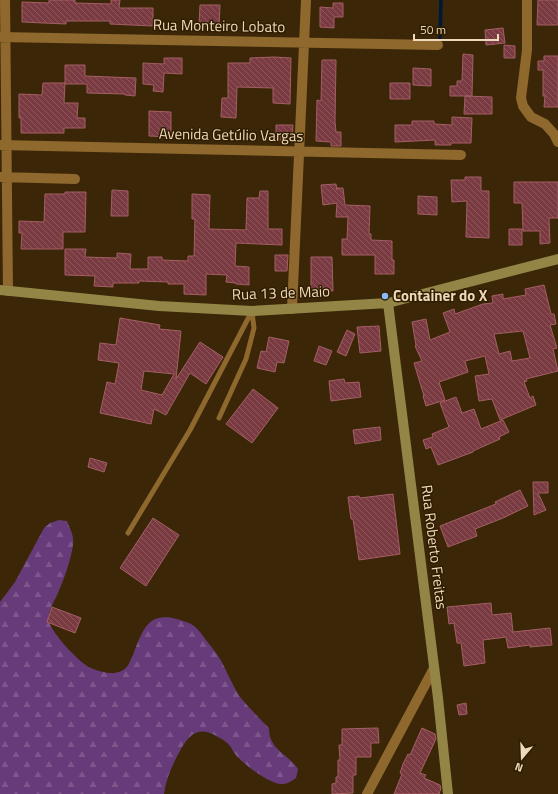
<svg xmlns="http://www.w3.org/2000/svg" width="558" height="794" viewBox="0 0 558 794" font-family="'Titillium Web',sans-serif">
  <defs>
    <pattern id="forest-firs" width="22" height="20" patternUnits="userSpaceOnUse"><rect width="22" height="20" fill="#673b7a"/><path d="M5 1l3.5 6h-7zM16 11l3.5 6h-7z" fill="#7d578b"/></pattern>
    <pattern id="building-back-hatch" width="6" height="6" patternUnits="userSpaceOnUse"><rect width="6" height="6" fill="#7a3a41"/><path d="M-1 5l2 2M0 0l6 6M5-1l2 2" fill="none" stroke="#8d565a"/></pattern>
  </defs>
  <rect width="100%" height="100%" fill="#3b2707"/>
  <!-- forest -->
  <path fill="url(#forest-firs)" d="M59,520L67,521C69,526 72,532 73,538C75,550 63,582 58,593C54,602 47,612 49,622C52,633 80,664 91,668C100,672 114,676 123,670C129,667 130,660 133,655C145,623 151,608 189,623C197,627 201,633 206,640C211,646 216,653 220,659C227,671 232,685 240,697C249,708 259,718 269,728C269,750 287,753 298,769L296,778C292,781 286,785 280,784C268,783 242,763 235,754C233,752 232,748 230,746C227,742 222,739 218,737C200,726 191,732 181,749C173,763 166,778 164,794H0V602L15,582L44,528L50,523Z"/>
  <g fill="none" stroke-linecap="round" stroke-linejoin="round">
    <!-- stream -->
    <path stroke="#011736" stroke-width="3.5" d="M440,39L441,0"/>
  </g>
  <!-- building -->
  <path fill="url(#building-back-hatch)" stroke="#a35f64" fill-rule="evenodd" d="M49,0H75V3L111,4V0H120L119,8H153V26L110,24V21H66V24L22,22V2L49,3Z
    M538,0H558V25H537Z
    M333,3H343V17H334V28L320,27V7L333,8Z
    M200,5H220L219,26H199Z
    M503,28L505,43L486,45L485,30Z
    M504,45L515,46V58H504Z
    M463,54L473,55L472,96H450V86H457V81H462Z
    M544,56H558V107H544L545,96H543V70H538V61H544Z
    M274,57L291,58L290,104L273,103V88L237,87L236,118L221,117L222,98H228V63H250V58Z
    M164,58H182V74L164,73L163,92L153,91L154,85L143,84V63L164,64Z
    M322,60H336L335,122L336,132H341V146H331V142L316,141L317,100L321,101Z
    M65,65H85V76L136,78L135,96L125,95V94L87,93V84H65Z
    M413,68L431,69V86L413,85Z
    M43,83H65L64,103H78L77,118H85V128H64V133H21V118H19V94L42,95Z
    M390,83H410V99H390Z
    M465,96L492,97V114H464Z
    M149,111L171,112V137L149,136Z
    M452,117L472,118L471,143H451V145H435V140L395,142V125H412V121H434V124L452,125Z
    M276,125H293L292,141L276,140Z
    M465,177H481V191H489V238L466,237L467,201L452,202L451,180H465Z
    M514,182H558V218H549L550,243L540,244V231H523L522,203H514Z
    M336,184L337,190V188H343L345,205L370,206L369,234H371V240L392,241V260H394V274H375V255H342V239H347L348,217H336L337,203L323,205L321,185Z
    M112,190L128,191V216H111Z
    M260,191H268V229H282V245L236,243L235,266L249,267V285L236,284V283L226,282L227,275L206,274V295L184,294V284H168V282L139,281V283H113V287L94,286L95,276L65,275V249H86L85,257L117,258V253L131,254L130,269H148V257H162V260L188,261V256H194L195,219H192V194L210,195L209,229L246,230L247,198H259Z
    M65,192H86L85,232H63V249H21L22,233H19V221L44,222L45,194H65Z
    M418,196L437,197V215L418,214Z
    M509,229H522V245H509Z
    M275,255H288L287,271H275Z
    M311,257H332L333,291H311Z
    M544,285L551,314H554L556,324L550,325L557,348L553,349L558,371L526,379L527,381L524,382L530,398L533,396L536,405L500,420L492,399L479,401L475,376L489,374L485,356L465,361L468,372L439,382L445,400L426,406L423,396H424L414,363L422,361L415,346L416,345L412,322L426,319L430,340L450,332L443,313L454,309L455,314L483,304L493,303L492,296L503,294V299L526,295L525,289ZM523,331L530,358L512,361L510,351L499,354L494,334Z
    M120,318L160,325L159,329L181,331L176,379L200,342L223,357L206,384L190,373L166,415L154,409L151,424L100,413L107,382L115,384L119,363L98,360L100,343L116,345ZM144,371L174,374L162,395L141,390Z
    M379,326L381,351L360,353L357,327Z
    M347,330L355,334L346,356L337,352Z
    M269,337L289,341L284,363L277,362L275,372L257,368L261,351L266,352Z
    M319,346L332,351L326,365L314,361Z
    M344,379L345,383L359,382L361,397L331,401L329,381Z
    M253,389L278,408L252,443L226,424Z
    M456,397L462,413L474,409L481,429L503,420L509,432L499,437L500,439L473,451V452L438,465L431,447L426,449L423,440L433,437L432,434L449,427L440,403Z
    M380,427L381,440L355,444L353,430Z
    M90,458L107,463L104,472L88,467Z
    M533,482H548V493H538L546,510L534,515Z
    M520,490L528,506L503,518L475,529L477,536L448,547L440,526L496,504L495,502Z
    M393,494L400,554L359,560L353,519H351L348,497L359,496L360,498Z
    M153,518L179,535L146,586L120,568Z
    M491,603L492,615L511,613L513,632L550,628L552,645L530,647V645L508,648L506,637L483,640L485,663L464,666L461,643H457L454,623L449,624L447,607Z
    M52,607L81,618L75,633L47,622Z
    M466,703L467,714L459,715L457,705Z
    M378,728L379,743H371V757H356V775H353V793L332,794V784L336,783V777H338V760H340L339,745H342V729Z
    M422,728L435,734L436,739L420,773L426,775L424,778L440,785L441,788L439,794H394L402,774L400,773L403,764L408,754L410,755Z"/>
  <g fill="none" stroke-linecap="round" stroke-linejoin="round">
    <!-- lane -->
    <path stroke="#8e682d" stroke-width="5" d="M219,418L246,359L254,328L252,312
      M128,533L190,430L252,311"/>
    <!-- street -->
    <path stroke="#8e682d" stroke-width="10" d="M5,0L8,291
      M527,0V50L521,98L523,106L531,117L545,124L554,134L558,142
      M0,37L438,45
      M0,145L461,155
      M0,177L75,179
      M292,309L306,0
      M367,794L434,668"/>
    <!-- secondary -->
    <path stroke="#928546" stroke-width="10" d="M0,290L159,306L252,311L388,303L558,259
      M388,303L438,698L448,794"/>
  </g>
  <!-- markers -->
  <circle fill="#88bafc" stroke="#301d00" stroke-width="1.5" cx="385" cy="296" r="4"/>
  <g text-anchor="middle" stroke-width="3" stroke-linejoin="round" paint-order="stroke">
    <!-- street labels -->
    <g font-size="15" fill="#efd9bc" stroke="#301d00">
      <text transform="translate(219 26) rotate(1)" y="5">Rua Monteiro Lobato</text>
      <text transform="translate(231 135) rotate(1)" y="5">Avenida Getúlio Vargas</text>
      <text transform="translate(281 293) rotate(-2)" y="5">Rua 13 de Maio</text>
      <text transform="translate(434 547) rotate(83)" y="5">Rua Roberto Freitas</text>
    </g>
    <!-- poi labels -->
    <g font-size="15" font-weight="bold" fill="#efd9bc" stroke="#301d00" text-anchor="start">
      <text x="393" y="301">Container do X</text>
    </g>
  </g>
  <!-- north arrow -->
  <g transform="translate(522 758) rotate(199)" stroke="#301d00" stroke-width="3" paint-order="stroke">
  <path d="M0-3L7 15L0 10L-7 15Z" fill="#efd9bc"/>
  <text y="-6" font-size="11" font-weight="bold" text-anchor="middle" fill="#efd9bc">N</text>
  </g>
  <!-- scale -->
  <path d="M414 34v6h84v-6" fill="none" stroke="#efd9bc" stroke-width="2"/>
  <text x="420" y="34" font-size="12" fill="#efd9bc" stroke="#301d00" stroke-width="3" paint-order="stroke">50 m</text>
</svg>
